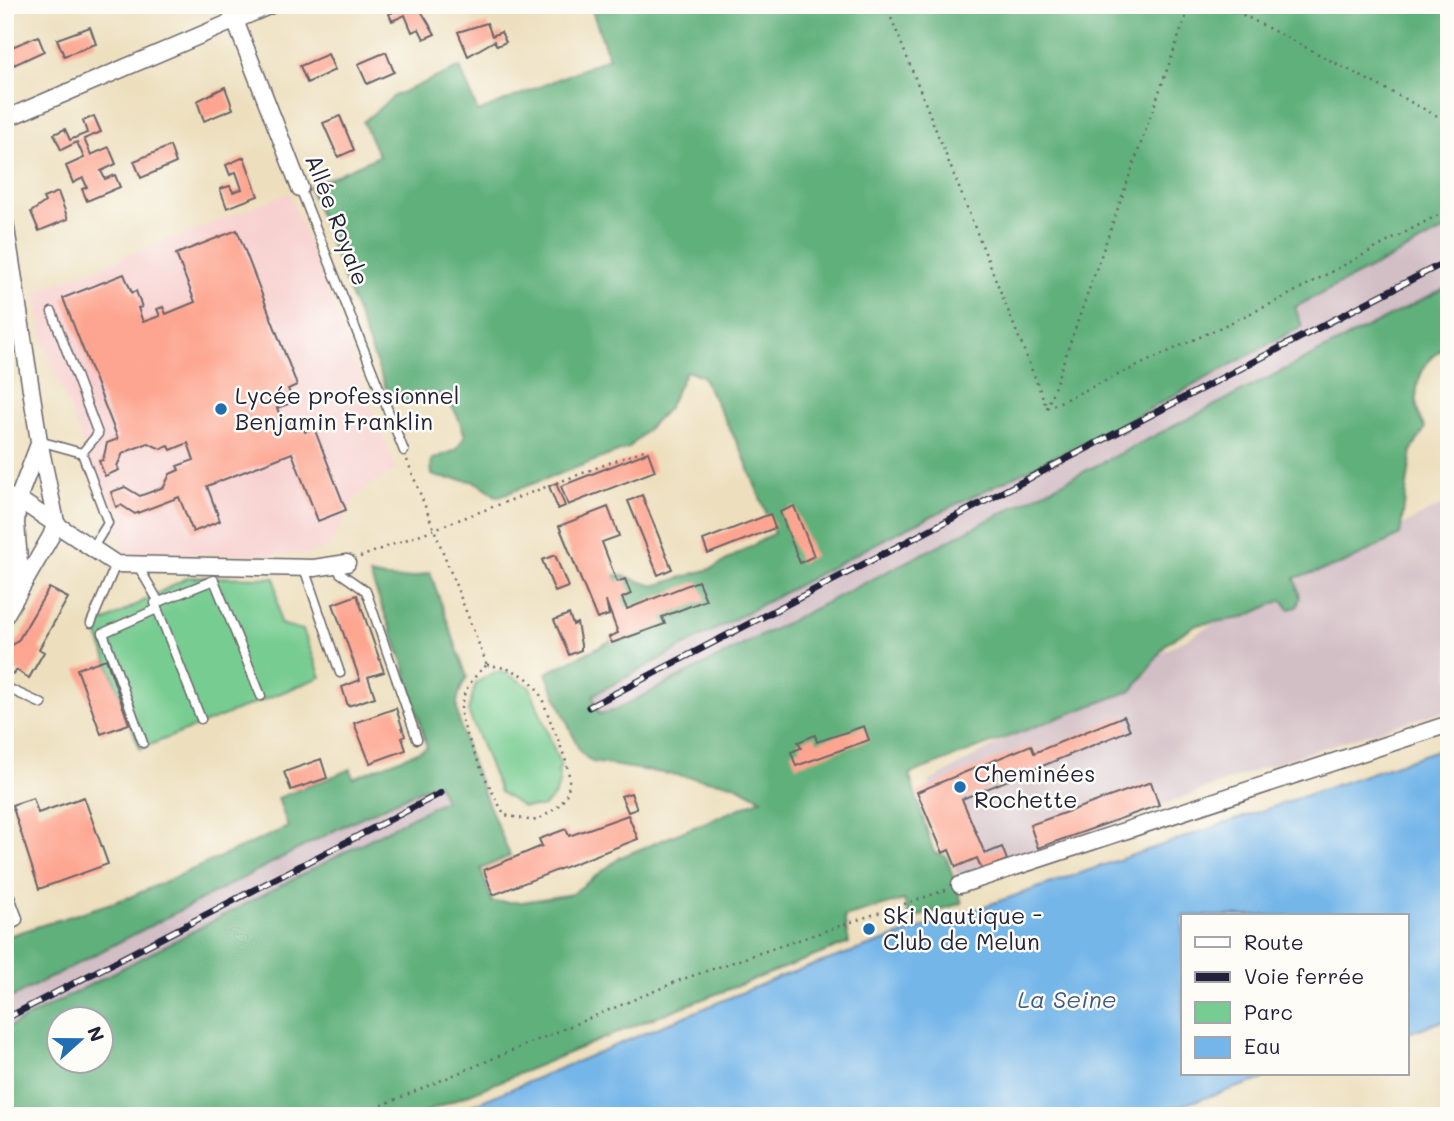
<svg xmlns="http://www.w3.org/2000/svg" width="1454" height="1121" viewBox="0 0 1454 1121" font-family="Mali,sans-serif">
  <rect width="100%" height="100%" fill="#fdfcf7"/>
  <filter id="ink" filterUnits="userSpaceOnUse"><feTurbulence type="fractalNoise" baseFrequency=".0143" numOctaves="2"/><feDisplacementMap in="SourceGraphic" scale="14" xChannelSelector="R" yChannelSelector="G"/><feConvolveMatrix kernelMatrix="1 2 1 2 8 2 1 2 1" color-interpolation-filters="sRGB"/></filter>
  <filter id="wash" filterUnits="userSpaceOnUse"><feTurbulence type="fractalNoise" baseFrequency=".00686" numOctaves="4" result="noise"/><feDisplacementMap in="SourceGraphic" scale="28" xChannelSelector="R" yChannelSelector="G"/><feGaussianBlur stdDeviation="1.57" result="paint"/><feColorMatrix in="noise" values="0 0 0 0 0 0 0 0 0 0 0 0 0 0 0 0 0 1.4 0 .05"/><feComposite in="paint" operator="in"/></filter>
  <g filter="url(#wash)">
    <rect width="100%" height="100%" fill="#eddfbd"/>
    <!-- built -->
    <path fill="#f7d0cf" d="M289,193L397,471L372,483L354,500L329,548L307,554L270,555L125,553L45,346L35,292Z"/>
    <!-- industrial -->
    <path fill="#d2bec5" d="M1449,228V286L837,599L613,711L599,714L593,695L888,537L1113,429L1302,326L1295,307Z
      M1449,501V709L1296,756L958,880L929,782L1202,630Z
      M437,782L446,800L5,1029V1001L349,823Z"/>
    <!-- green -->
    <path fill="#77cc91" stroke="#4c7766" stroke-width="2" d="M188,577L275,578L280,624L303,630L321,677L140,749L95,627Z
      M495,672L506,673L530,687L561,767L558,770C562,786 556,798 542,807H523L500,792L468,711L476,683Z"/>
    <!-- forest -->
    <path fill="#61b07b" stroke="#42695b" stroke-width="2" fill-rule="evenodd" d="M590,5H1449V228L1295,307L1302,326L1113,429L888,537L593,695L599,714L613,711L1449,286V346C1418,358 1407,400 1425,428L1412,450L1400,535L1343,564L1295,578L1300,597L1297,607L1289,609L1282,600L1242,618L1195,625L1166,644L1133,690L909,774L934,853L946,856L962,903L910,919L904,900L844,917L849,943L643,1022L417,1116H5V1029L445,800L437,782L349,823L5,1001V937L130,897L288,827L278,798L351,769L353,778L427,748L403,662L370,575C392,580 408,581 430,572L467,677C461,687 456,697 457,708C461,748 495,817 510,856L481,869L492,902H522L572,894L621,857L762,799L733,784L592,762L580,752L546,673L623,635L601,576L621,575L654,586L713,568L774,533L742,452L702,376L686,371L668,408L629,448L497,497C491,492 484,486 477,483C462,476 447,482 432,475L431,460L456,450L465,436C459,418 454,404 438,394L411,404L394,399L385,386L309,187L379,156L363,122L394,96L460,67L478,112L609,58ZM60,1020H102V1062H60Z"/>
    <!-- water -->
    <path fill="#74b6e9" stroke="#4b6c92" stroke-width="2" d="M1449,746V1019L1407,1033V916H1183V1074H1279L1148,1116H446L779,977Z"/>
    <g id="blocks">
      <!-- building -->
      <path fill="#fda590" d="M406,5H422L420,9L435,34L424,39L419,29L412,32L405,15L392,21L389,14Z
        M487,23L492,36L501,32L506,42L497,46L494,41L468,56L458,32Z
        M90,27L96,44L64,56L57,39Z
        M38,36L44,51L14,65L7,49Z
        M386,52L394,72L367,84L358,64Z
        M328,54L335,70L307,83L300,66Z
        M225,87L233,109L204,121L197,101Z
        M94,116L101,132L84,139L91,155L109,147L116,164L101,171L105,179L115,175L120,187L87,201L82,189L87,187L83,178L73,183L66,166L84,158L77,142L61,150L54,134L65,129L70,140L87,133L83,121Z
        M340,116L354,150L338,157L323,123Z
        M170,146L176,163L141,178L134,161Z
        M244,157L258,196L227,208L220,189L230,186L233,192L242,189L236,172L230,175L226,165Z
        M58,192L68,219L39,231L31,212L45,202L43,198Z
        M237,230L297,385L288,389L294,402L277,408L284,425L300,418L305,432L314,428L346,510L318,521L292,453L207,486L220,521L193,532L179,497L135,514L121,505L116,507L111,492L125,487L140,496L164,487L170,474L179,470L177,466L194,460L188,443L171,450L169,446L161,449L148,443L123,453L117,466L119,470L105,476L99,461L103,460L107,443L118,439L63,298L124,274L132,293L136,291L142,307L138,308L143,322L160,316L157,309L163,307L166,314L195,302L176,254Z
        M648,452L655,471L568,505L561,486Z
        M556,483L565,506L558,509L549,486Z
        M642,495L672,569L658,575L628,501Z
        M794,506L814,556L800,563L780,512Z
        M608,507L619,536L602,542L617,582L625,579L631,594L622,598L627,609L698,581L706,600L662,617L665,624L612,643L609,637L618,633L606,601L609,615L597,619L559,526Z
        M770,514L775,528L708,554L703,540Z
        M555,555L568,587L555,592L542,560Z
        M49,588L68,598L39,649L44,652L29,678L16,670L14,674L5,670L9,654L5,652L19,639Z
        M357,595L384,672L368,677L375,697L348,706L342,687L360,680L333,604Z
        M569,614L573,625L577,623L581,645V650L569,655L554,620Z
        M106,659L129,724L101,734L77,669Z
        M396,708L405,736L402,738L406,750L370,763L354,723Z
        M1124,716L1130,730L962,799L985,854L1002,847L1007,860L982,870L977,858L956,867L949,850L943,853L917,792L1031,745L1034,753Z
        M864,726L869,740L796,766L791,752L801,748L798,742L815,735L817,742Z
        M321,759L327,778L291,790L284,772Z
        M1151,782L1159,805L1038,848L1030,825Z
        M631,793L637,809L628,812L621,796Z
        M84,797L108,864L39,889L12,805L33,798L38,813Z
        M628,815L638,839L493,895L484,870L542,846L539,839L566,829L569,836Z"/>
    </g>
  </g>
  <g filter="url(#ink)">
    <use href="#blocks" fill-opacity="0" stroke="#696468" stroke-width="2"/>
    <g fill="none" stroke-linecap="round" stroke-linejoin="round">
      <defs>
        <path id="lane" d="M300,188L404,451
          M52,312L98,434L82,453
          M39,441L82,453L108,523L92,549
          M336,565L340,573L366,591L417,739
          M138,566L159,602
          M304,568L340,673
          M91,623L116,564
          M5,687L42,704
          M201,719L155,603L159,602L214,580L261,696
          M143,743L103,633L157,609"/>
        <path id="street" d="M229,5L300,188
          M5,119L271,5
          M5,222L39,441L56,522L51,536L5,616
          M5,496L18,499L116,564L314,568L347,563
          M21,587L16,523L18,499L39,444
          M960,885L1449,724
          M5,895L14,919L5,923"/>
      </defs>
      <!-- lane casing -->
      <use href="#lane" stroke="#696468" stroke-width="11"/>
      <!-- street casing -->
      <use href="#street" stroke="#696468" stroke-width="19"/>
      <!-- path -->
      <path stroke="#696468" stroke-width="2.5" stroke-dasharray="2 5" stroke-linecap="butt" d="M886,5L1047,408L1277,301L1449,209
        M1224,5L1449,122
        M1047,408L1190,5
        M407,460L487,665
        M360,557L644,450
        M487,665C503,667 519,670 531,682C542,692 546,711 552,725C569,768 587,799 533,821L505,815C494,798 462,731 461,713C460,694 473,676 487,665Z
        M356,1116L683,979L946,890"/>
      <!-- lane -->
      <use href="#lane" stroke="#fff" stroke-width="8"/>
      <!-- street -->
      <use href="#street" stroke="#fff" stroke-width="16"/>
      <defs>
        <path id="rail" d="M589,707L1449,260
          M5,1019L441,793"/>
      </defs>
      <!-- rail casing -->
      <use href="#rail" stroke="#22223b" stroke-width="7"/>
      <!-- rail -->
      <use href="#rail" stroke="#fdfcf7" stroke-width="4.5" stroke-dasharray="13" stroke-linecap="butt"/>
    </g>
  </g>
  <!-- markers -->
  <g fill="#1f6fb2" stroke="#fdfcf7" stroke-width="2.5">
    <circle cx="221" cy="409" r="7"/>
    <circle cx="960" cy="787" r="7"/>
    <circle cx="869" cy="929" r="7"/>
  </g>
  <g text-anchor="middle" stroke-width="5" stroke-linejoin="round" paint-order="stroke">
    <!-- street labels -->
    <g font-size="23" fill="#22223b" stroke="#fdfcf7">
      <text transform="translate(337 220) rotate(69)" y="8">Allée Royale</text>
    </g>
    <!-- poi labels -->
    <g font-size="23" fill="#22223b" stroke="#fdfcf7" text-anchor="start">
      <text x="235" y="404">Lycée professionnel<tspan x="235" dy="26">Benjamin Franklin</tspan></text>
      <text x="974" y="782">Cheminées<tspan x="974" dy="26">Rochette</tspan></text>
      <text x="883" y="924">Ski Nautique -<tspan x="883" dy="26">Club de Melun</tspan></text>
    </g>
    <!-- water labels -->
    <g font-size="24" font-style="italic" fill="#435d81" stroke="#fdfcf7">
      <text x="1067" y="1008">La Seine</text>
    </g>
  </g>
  <!-- margin -->
  <rect width="1454" height="1121" fill="none" stroke="#fdfcf7" stroke-width="28"/>
  <!-- legend -->
  <rect x="1181" y="914" width="228" height="161" fill="#fdfcf7" stroke="#a5a5ac" stroke-width="2"/>
  <rect x="1195" y="937" width="35" height="10" fill="#ffffff" stroke="#a5a5ac" stroke-width="2"/>
  <text x="1244" y="950" font-size="21" fill="#22223b">Route</text>
  <rect x="1195" y="972" width="35" height="10" fill="#22223b" stroke="#a5a5ac" stroke-width="2"/>
  <text x="1244" y="984" font-size="21" fill="#22223b">Voie ferrée</text>
  <rect x="1195" y="1002" width="35" height="21" fill="#77cc91" stroke="#a5a5ac" stroke-width="2"/>
  <text x="1244" y="1020" font-size="21" fill="#22223b">Parc</text>
  <rect x="1195" y="1037" width="35" height="21" fill="#74b6e9" stroke="#a5a5ac" stroke-width="2"/>
  <text x="1244" y="1054" font-size="21" fill="#22223b">Eau</text>
  <!-- north arrow -->
  <g transform="translate(80 1040) rotate(69)"><circle r="33" fill="#fdfcf7" stroke="#a5a5ac" stroke-width="2"/>
  <path d="M0-5L12 26L0 18L-12 26Z" fill="#1f6fb2"/>
  <text y="-10" font-size="19" font-weight="bold" text-anchor="middle" fill="#22223b">N</text>
  </g>
</svg>
